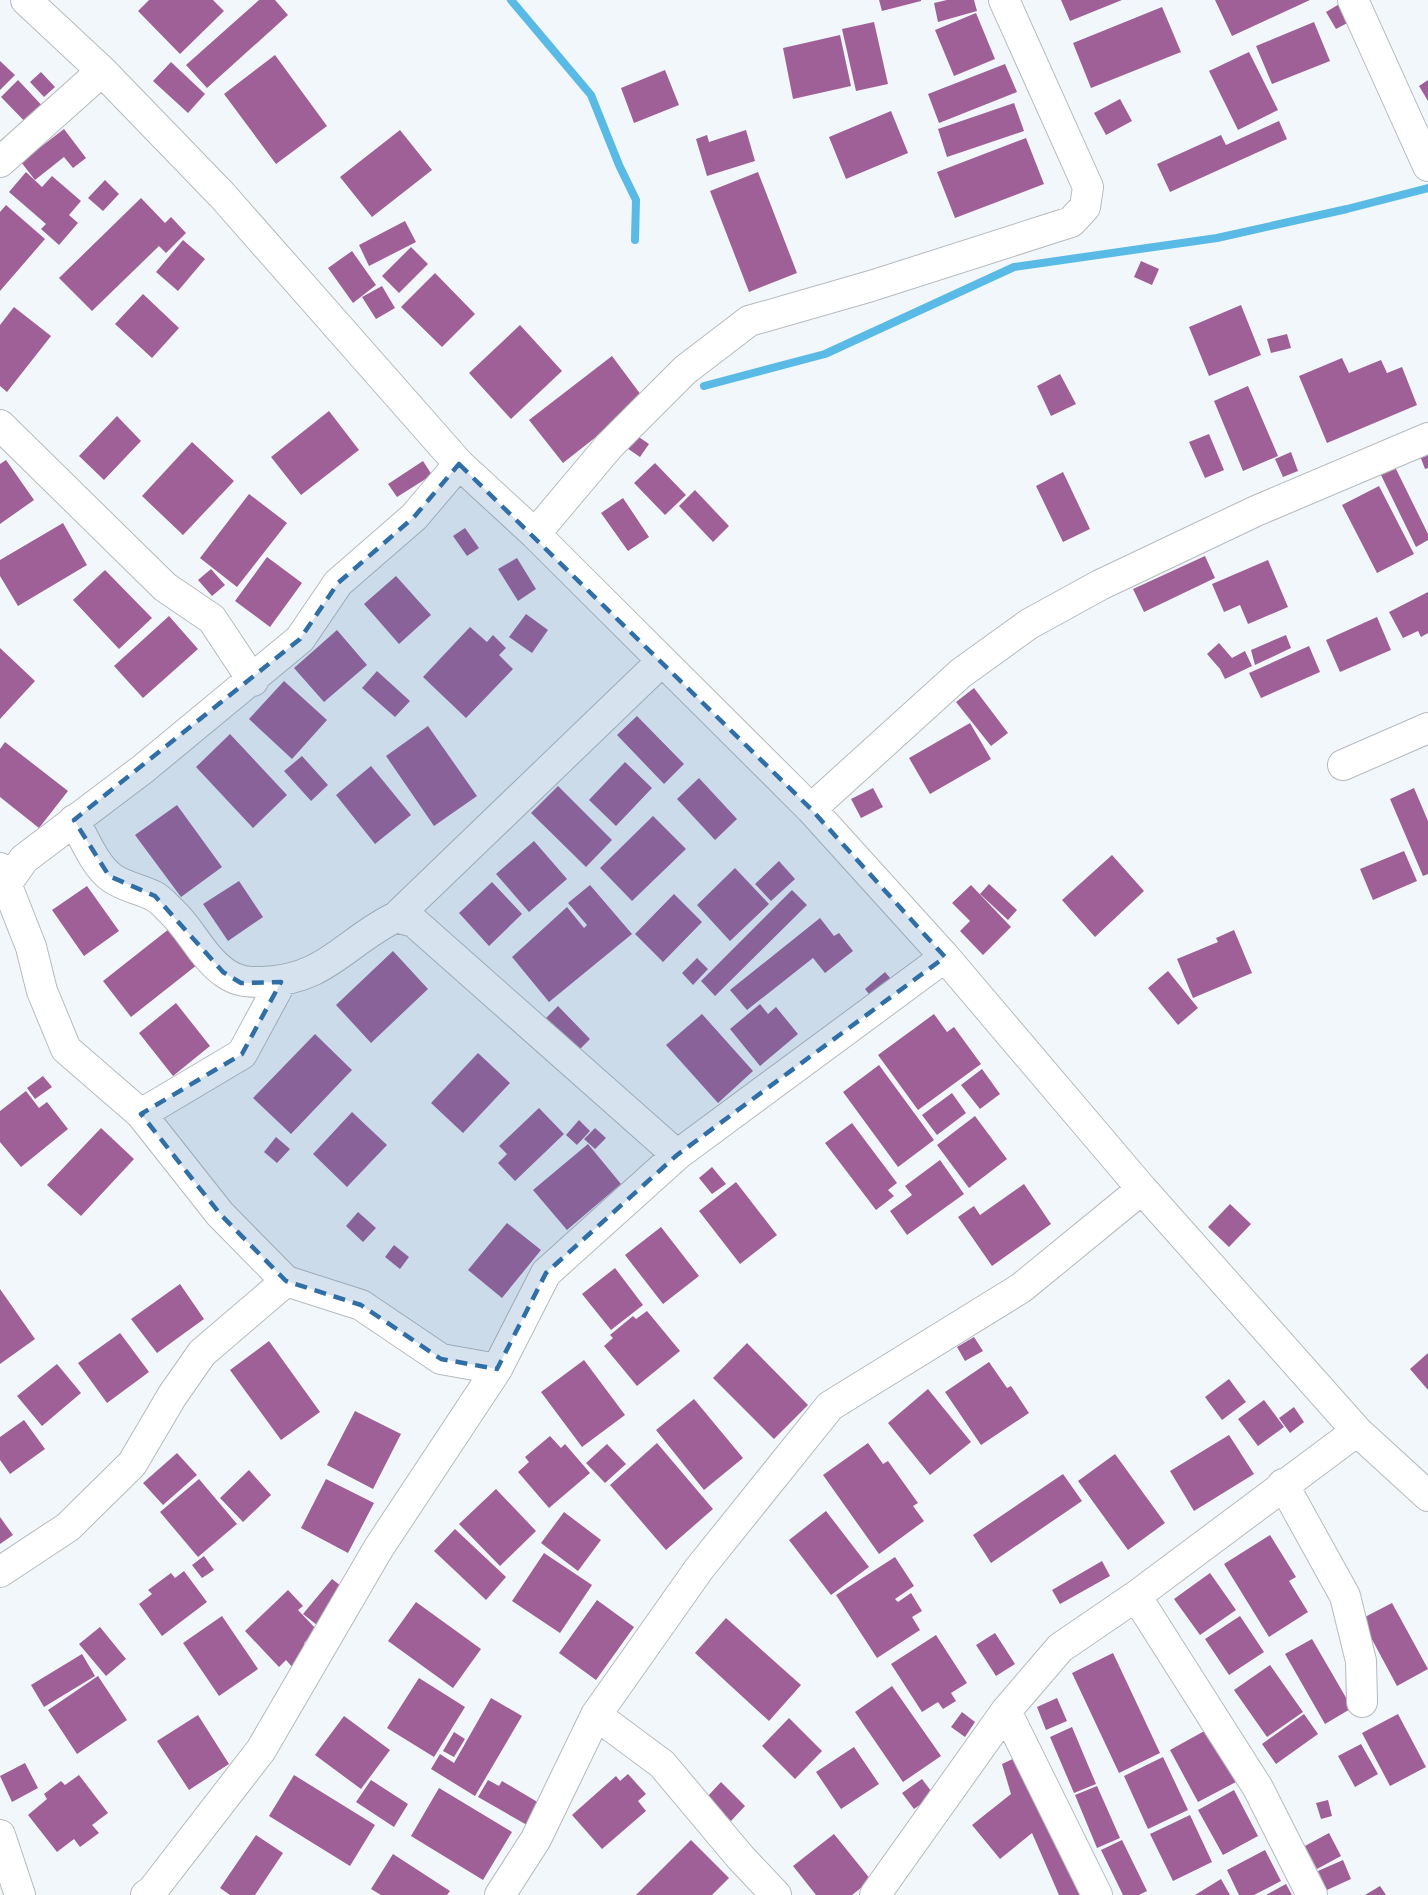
<svg xmlns="http://www.w3.org/2000/svg" width="1428" height="1895" viewBox="0 0 1428 1895" font-family="'Titillium Web',sans-serif">
  <rect width="100%" height="100%" fill="#f2f7fb"/>
  <g fill="none" stroke-linecap="round" stroke-linejoin="round">
    <!-- stream -->
    <path stroke="#59bae5" stroke-width="8" d="M511,0L591,95L619,165L636,200L635,240
      M704,386L825,354L1014,267L1217,238L1347,209L1428,188"/>
  </g>
  <!-- building -->
  <path fill="#9f6097" d="M149,0H213L224,11L180,54L138,11Z
    M259,0H275L288,15L207,88L186,65Z
    M879,0H921V1L882,11Z
    M947,0H974L977,11L938,22L934,3Z
    M1061,0H1122L1070,21Z
    M1215,0H1310L1232,36Z
    M1341,3L1351,21L1336,29L1326,12Z
    M1162,7L1181,52L1091,88L1073,43Z
    M976,13L995,59L954,76L935,30Z
    M874,22L888,84L856,91L842,29Z
    M1314,22L1330,61L1272,84L1256,46Z
    M840,35L851,86L793,99L783,48Z
    M1249,52L1278,110L1238,130L1209,71Z
    M275,55L327,126L276,164L224,94Z
    M0,61L15,75L0,90Z
    M171,62L205,94L188,113L153,81Z
    M1005,64L1017,92L939,123L928,94Z
    M665,70L679,105L634,123L621,88Z
    M41,72L55,87L44,97L30,82Z
    M18,80L49,113L32,129L1,97Z
    M1428,80V101L1419,86Z
    M1120,99L1132,121L1106,135L1094,113Z
    M1014,103L1024,131L947,157L938,129Z
    M891,111L908,153L846,179L829,137Z
    M1279,121L1287,139L1170,192L1157,164L1221,135L1226,145Z
    M64,129L86,158L73,168L64,157L35,180L21,162Z
    M400,130L432,170L372,217L340,177Z
    M746,130L755,161L707,176L696,139L707,135L709,142Z
    M1026,138L1044,184L955,218L937,172Z
    M26,172L42,187L52,176L81,201L69,215L78,223L59,245L41,229L46,224L9,192Z
    M758,172L797,273L749,292L710,191Z
    M105,180L119,194L103,211L88,198Z
    M141,198L165,223L171,217L186,233L166,253L159,246L92,311L59,278Z
    M6,205L45,239L0,291V212Z
    M405,221L416,242L369,266L359,245Z
    M183,240L205,259L178,291L156,272Z
    M411,247L428,264L399,293L382,276Z
    M352,251L376,285L353,303L328,268Z
    M1141,261L1159,269L1152,285L1134,277Z
    M435,273L475,314L442,347L401,307Z
    M382,286L395,308L376,319L362,297Z
    M143,294L179,328L152,358L115,324Z
    M1241,305L1261,355L1209,376L1189,327Z
    M14,307L51,336L7,392L0,386V325Z
    M520,325L562,371L511,419L469,373Z
    M1287,334L1291,348L1271,353L1267,339Z
    M612,356L644,399L563,463L529,420Z
    M1342,358L1349,373L1381,360L1387,373L1402,367L1417,405L1327,443L1299,376Z
    M1060,374L1076,404L1051,416L1037,386Z
    M1248,386L1278,456L1243,471L1214,401Z
    M329,411L359,450L301,495L271,457Z
    M117,416L141,441L104,480L79,456Z
    M630,431L649,444L640,457L621,444Z
    M1209,434L1224,470L1205,478L1189,442Z
    M192,442L234,481L183,535L142,496Z
    M1428,444V468L1425,469L1417,448Z
    M1291,452L1298,471L1283,477L1275,459Z
    M6,460L34,500L0,524V464Z
    M423,461L432,475L397,497L388,484Z
    M655,463L686,495L665,515L634,483Z
    M1394,465L1428,534V540L1416,547L1380,473Z
    M1063,472L1090,529L1063,542L1036,486Z
    M1379,486L1414,554L1377,573L1342,505Z
    M695,490L729,526L713,542L679,506Z
    M249,494L287,523L237,587L200,558Z
    M623,498L649,537L628,551L601,513Z
    M63,523L87,565L18,606L0,576V560Z
    M465,528L479,548L467,556L453,536Z
    M1205,556L1215,578L1144,612L1133,589Z
    M267,557L302,583L270,627L235,601Z
    M517,558L536,589L518,601L498,569Z
    M1268,560L1288,607L1248,624L1240,605L1224,612L1212,584Z
    M211,569L225,585L212,596L198,580Z
    M105,570L152,618L119,649L73,600Z
    M396,576L431,615L399,644L364,604Z
    M1428,592V633L1421,637L1418,631L1403,638L1389,612Z
    M526,614L548,630L532,653L509,637Z
    M169,616L198,649L143,698L114,666Z
    M1377,617L1391,650L1340,672L1326,640Z
    M470,627L487,642L493,635L506,648L499,655L513,669L466,718L423,677Z
    M337,630L367,665L324,702L294,668Z
    M1286,635L1291,648L1255,665L1251,650Z
    M1219,643L1232,658L1245,651L1252,666L1225,679L1220,669L1207,654Z
    M1309,646L1320,672L1261,698L1249,673Z
    M0,648L35,681L0,719Z
    M377,671L410,701L395,717L362,688Z
    M284,681L327,720L292,759L249,719Z
    M974,688L1008,733L991,746L956,702Z
    M637,716L684,764L664,784L617,735Z
    M970,723L991,759L930,794L909,758Z
    M428,726L477,796L434,826L386,756Z
    M230,734L287,795L253,828L196,767Z
    M5,742L68,791L39,828L0,797V749Z
    M302,756L328,785L311,801L284,771Z
    M625,762L652,788L616,826L589,800Z
    M371,766L411,815L375,844L336,795Z
    M699,778L737,819L715,840L677,799Z
    M558,786L612,840L586,867L531,813Z
    M873,788L883,807L861,818L851,799Z
    M1414,788L1428,821V874L1423,876L1390,799Z
    M177,805L222,867L181,897L135,835Z
    M653,816L686,849L632,901L600,868Z
    M534,841L567,879L529,912L496,874Z
    M1404,851L1417,881L1373,900L1360,869Z
    M1112,855L1144,891L1095,937L1062,900Z
    M779,861L795,879L771,901L755,884Z
    M735,868L769,904L730,941L697,905Z
    M239,881L263,917L228,941L203,904Z
    M492,882L522,914L489,946L459,913Z
    M989,884L1017,910L1008,920L980,894Z
    M590,885L632,934L549,1002L512,957L567,907L584,928L587,925L568,903Z
    M971,885L1011,927L983,955L960,931L970,921L952,903Z
    M87,886L119,931L84,956L52,910Z
    M792,890L807,905L715,996L701,981Z
    M674,894L702,922L663,962L635,934Z
    M820,918L834,936L839,933L853,951L825,973L813,958L747,1010L730,990Z
    M174,925L202,961L131,1017L103,981Z
    M1234,930L1252,973L1193,998L1177,959L1218,942L1216,938Z
    M393,951L428,989L371,1043L336,1005Z
    M697,958L708,969L693,985L682,973Z
    M1168,971L1198,1008L1178,1025L1148,988Z
    M885,972L897,986L876,1003L865,989Z
    M176,1003L210,1046L173,1076L139,1033Z
    M760,1004L768,1014L776,1007L798,1034L760,1066L730,1029Z
    M558,1006L590,1039L577,1052L545,1019Z
    M702,1014L753,1071L718,1103L666,1045Z
    M934,1014L947,1032L954,1027L981,1064L918,1110L878,1055Z
    M315,1034L352,1070L291,1134L253,1098Z
    M478,1053L510,1083L463,1133L431,1103Z
    M879,1065L934,1140L898,1167L843,1092Z
    M982,1069L1000,1094L980,1109L961,1085Z
    M43,1076L52,1087L35,1099L27,1088Z
    M26,1091L39,1108L47,1102L68,1129L21,1167L0,1142V1111Z
    M952,1093L966,1113L937,1135L922,1115Z
    M539,1108L564,1134L515,1181L498,1163L507,1154L499,1146Z
    M352,1112L387,1145L347,1187L313,1154Z
    M975,1116L1007,1159L969,1188L937,1145Z
    M579,1120L590,1131L577,1145L566,1135Z
    M852,1123L897,1183L888,1190L894,1196L876,1210L825,1143Z
    M101,1128L134,1159L81,1216L47,1185Z
    M595,1128L606,1138L595,1149L584,1139Z
    M276,1137L290,1149L277,1163L264,1152Z
    M588,1144L621,1184L567,1230L533,1190Z
    M940,1160L964,1194L907,1235L890,1211L912,1195L905,1186Z
    M712,1167L726,1184L712,1194L699,1178Z
    M736,1182L777,1235L740,1264L699,1211Z
    M1024,1184L1051,1224L992,1266L958,1217L974,1206L980,1215Z
    M1230,1204L1251,1224L1229,1247L1208,1227Z
    M358,1212L376,1228L363,1242L346,1226Z
    M507,1223L541,1250L502,1298L468,1270Z
    M661,1227L699,1276L663,1304L625,1255Z
    M394,1245L409,1257L400,1269L385,1257Z
    M615,1268L643,1305L611,1330L582,1294Z
    M180,1284L204,1319L157,1353L131,1319Z
    M0,1289L35,1339L0,1364Z
    M647,1311L680,1351L637,1386L604,1346L613,1338L610,1335L633,1316L636,1319Z
    M120,1333L149,1372L107,1403L78,1363Z
    M974,1337L983,1351L965,1361L957,1347Z
    M269,1341L320,1412L281,1440L230,1370Z
    M747,1343L808,1405L774,1439L713,1378Z
    M1428,1353V1390L1410,1369Z
    M584,1360L625,1415L582,1447L541,1392Z
    M989,1362L1007,1388L1011,1386L1029,1413L981,1445L945,1392Z
    M57,1364L81,1393L42,1426L17,1396Z
    M1229,1379L1246,1402L1222,1420L1205,1397Z
    M928,1389L971,1442L930,1475L888,1423Z
    M694,1399L743,1458L704,1490L656,1430Z
    M1264,1400L1284,1427L1258,1446L1238,1419Z
    M1294,1407L1304,1422L1290,1433L1279,1418Z
    M355,1411L401,1434L373,1489L327,1465Z
    M24,1420L45,1449L10,1474L0,1460V1437Z
    M1229,1435L1254,1474L1194,1511L1170,1471Z
    M550,1436L561,1448L565,1444L590,1473L549,1508L518,1472L529,1462L525,1457Z
    M657,1443L713,1509L666,1550L610,1485Z
    M868,1443L883,1464L888,1461L918,1503L913,1506L924,1521L879,1554L823,1475Z
    M607,1444L626,1464L605,1483L586,1463Z
    M177,1453L197,1475L163,1505L143,1483Z
    M1115,1454L1165,1523L1128,1550L1078,1481Z
    M249,1470L271,1495L243,1522L220,1498Z
    M1063,1474L1082,1501L991,1563L973,1535Z
    M199,1479L237,1524L198,1557L160,1512Z
    M326,1479L374,1503L348,1553L301,1528Z
    M496,1489L536,1531L500,1566L459,1524Z
    M826,1511L869,1567L831,1595L789,1540Z
    M564,1512L601,1540L578,1571L541,1543Z
    M0,1517L13,1535L0,1544Z
    M455,1529L506,1577L486,1600L434,1551Z
    M1270,1535L1296,1577L1289,1581L1308,1612L1269,1637L1224,1564Z
    M544,1553L592,1585L560,1633L512,1601Z
    M204,1556L214,1570L202,1578L192,1565Z
    M895,1557L914,1586L895,1599L898,1602L911,1593L922,1611L912,1617L920,1630L877,1658L836,1595Z
    M1102,1561L1110,1576L1060,1604L1052,1590Z
    M184,1571L207,1602L162,1636L139,1604L152,1594L148,1590L171,1573L175,1578Z
    M1210,1573L1236,1610L1200,1635L1174,1599Z
    M332,1579L350,1593L322,1629L303,1614Z
    M288,1590L303,1606L298,1610L317,1630L304,1643L311,1651L293,1668L286,1660L279,1667L245,1631Z
    M597,1600L634,1627L596,1680L559,1653Z
    M416,1602L481,1649L453,1688L388,1641Z
    M1392,1603L1428,1669L1397,1686L1361,1619Z
    M222,1616L258,1669L219,1696L183,1643Z
    M1240,1616L1264,1652L1229,1675L1205,1639Z
    M726,1618L801,1685L769,1721L695,1653Z
    M100,1627L126,1659L106,1676L79,1644Z
    M995,1633L1015,1664L996,1676L976,1645Z
    M936,1635L967,1683L951,1693L956,1701L943,1709L938,1702L922,1712L891,1664Z
    M1312,1639L1352,1708L1325,1724L1285,1654Z
    M1113,1653L1160,1753L1119,1773L1072,1673Z
    M82,1654L95,1676L44,1707L31,1685Z
    M1270,1665L1303,1712L1267,1737L1234,1690Z
    M98,1676L127,1720L77,1754L48,1710Z
    M419,1678L465,1707L434,1757L387,1728Z
    M892,1686L941,1756L903,1782L855,1712Z
    M491,1698L522,1716L475,1796L431,1769L440,1754L454,1763Z
    M1057,1698L1067,1721L1046,1730L1037,1707Z
    M962,1712L975,1722L965,1737L951,1727Z
    M1304,1714L1318,1734L1276,1764L1262,1744Z
    M1398,1714L1426,1767L1390,1786L1362,1733Z
    M198,1715L229,1764L189,1790L157,1741Z
    M344,1716L390,1750L361,1789L315,1755Z
    M789,1718L822,1751L795,1779L762,1746Z
    M1072,1727L1096,1784L1074,1793L1050,1737Z
    M1208,1729L1236,1782L1198,1802L1170,1750Z
    M454,1732L465,1739L454,1757L443,1751Z
    M1361,1744L1378,1774L1355,1787L1338,1756Z
    M854,1747L879,1784L841,1809L816,1772Z
    M1019,1756L1080,1895H1059L1032,1833L1000,1859L972,1825L1011,1794L1002,1764Z
    M1163,1757L1188,1810L1148,1829L1124,1776Z
    M25,1763L38,1788L12,1802L0,1776Z
    M628,1774L646,1794L638,1801L646,1811L602,1849L572,1815L616,1776L620,1781Z
    M79,1775L108,1813L92,1825L99,1833L80,1847L74,1839L57,1852L28,1815L47,1799L44,1794L61,1781L65,1785Z
    M294,1775L375,1825L350,1866L269,1816Z
    M922,1779L934,1795L914,1809L902,1793Z
    M371,1780L408,1804L394,1827L356,1802Z
    M488,1780L499,1786L502,1781L546,1807L534,1829L478,1797Z
    M721,1782L745,1806L731,1821L706,1798Z
    M1097,1786L1120,1838L1097,1848L1075,1795Z
    M439,1788L512,1832L483,1880L411,1836Z
    M1234,1790L1258,1836L1223,1855L1198,1810Z
    M1328,1800L1332,1816L1321,1819L1316,1803Z
    M1190,1815L1212,1862L1173,1881L1150,1834Z
    M1329,1833L1341,1856L1317,1869L1305,1846Z
    M834,1834L871,1880L852,1895H816L793,1866Z
    M256,1835L283,1853L255,1895H230L220,1888Z
    M691,1840L729,1878L712,1895H636Z
    M1122,1840L1147,1891L1139,1895H1123L1101,1850Z
    M1265,1850L1281,1881L1254,1895H1239L1227,1870Z
    M393,1854L450,1891L447,1895H381L371,1889Z
    M1343,1860L1351,1879L1327,1890L1318,1871Z
    M1221,1879L1230,1895H1195Z
    M1286,1884L1292,1895H1266Z
    M1380,1886L1386,1895H1365Z"/>
  <g fill="none" stroke-linecap="round" stroke-linejoin="round">
    <defs>
      <path id="minor" d="M26,0L102,71L222,195L459,464L535,534L811,809L945,957L1142,1189L1357,1431L1428,1496
        M1353,0L1428,166
        M0,162L102,71
        M0,425L165,587L212,619L253,681
        M535,534L609,446L685,370L749,321L871,286L1071,222L1085,207L1088,187L1004,0
        M1343,765L1428,728
        M811,809L961,673L1029,624L1100,585L1256,511L1428,438
        M74,820C84,838 95,866 112,878C125,887 140,889 154,896C160,899 166,906 171,911C191,929 202,957 225,973C238,982 248,982 263,982C326,980 346,941 396,917L414,922L677,1155
        M0,868L31,947L42,991L66,1049L141,1114L220,1214L286,1281L361,1305L441,1359L497,1369
        M7,883L24,859L143,769L300,639L338,583L414,517L459,464
        M396,917L662,661
        M141,1114L242,1054L281,982
        M1283,1484L1345,1596L1361,1661L1362,1702
        M0,1572L68,1527L132,1464L172,1396L202,1353L286,1281
        M1136,1596L1258,1788L1312,1895
        M1006,1711L1097,1895
        M596,1715L662,1764L741,1858L776,1895
        M0,1835L20,1895
        M146,1895L152,1891L261,1750L378,1549L497,1369L546,1273L677,1155L945,957
        M500,1895L536,1839L596,1715L699,1569L830,1406L1021,1288L1142,1189
        M875,1895L1006,1711L1060,1648L1136,1596L1357,1431"/>
    </defs>
    <!-- minor casing -->
    <use href="#minor" stroke="#b6babe" stroke-width="32"/>
    <!-- minor -->
    <use href="#minor" stroke="#fff" stroke-width="30"/>
  </g>
  <!-- marked area -->
  <path fill="#306fa6" fill-opacity="0.2" stroke="#306fa6" stroke-width="4.5" stroke-dasharray="12 8" stroke-linejoin="round" d="M459,464L811,809L945,957L677,1155L546,1273L497,1369L441,1359L361,1305L286,1281L220,1214L141,1114L242,1054L281,982L241,983L223,972L155,896L109,876L74,820L300,639L338,583L414,517Z"/>
</svg>
